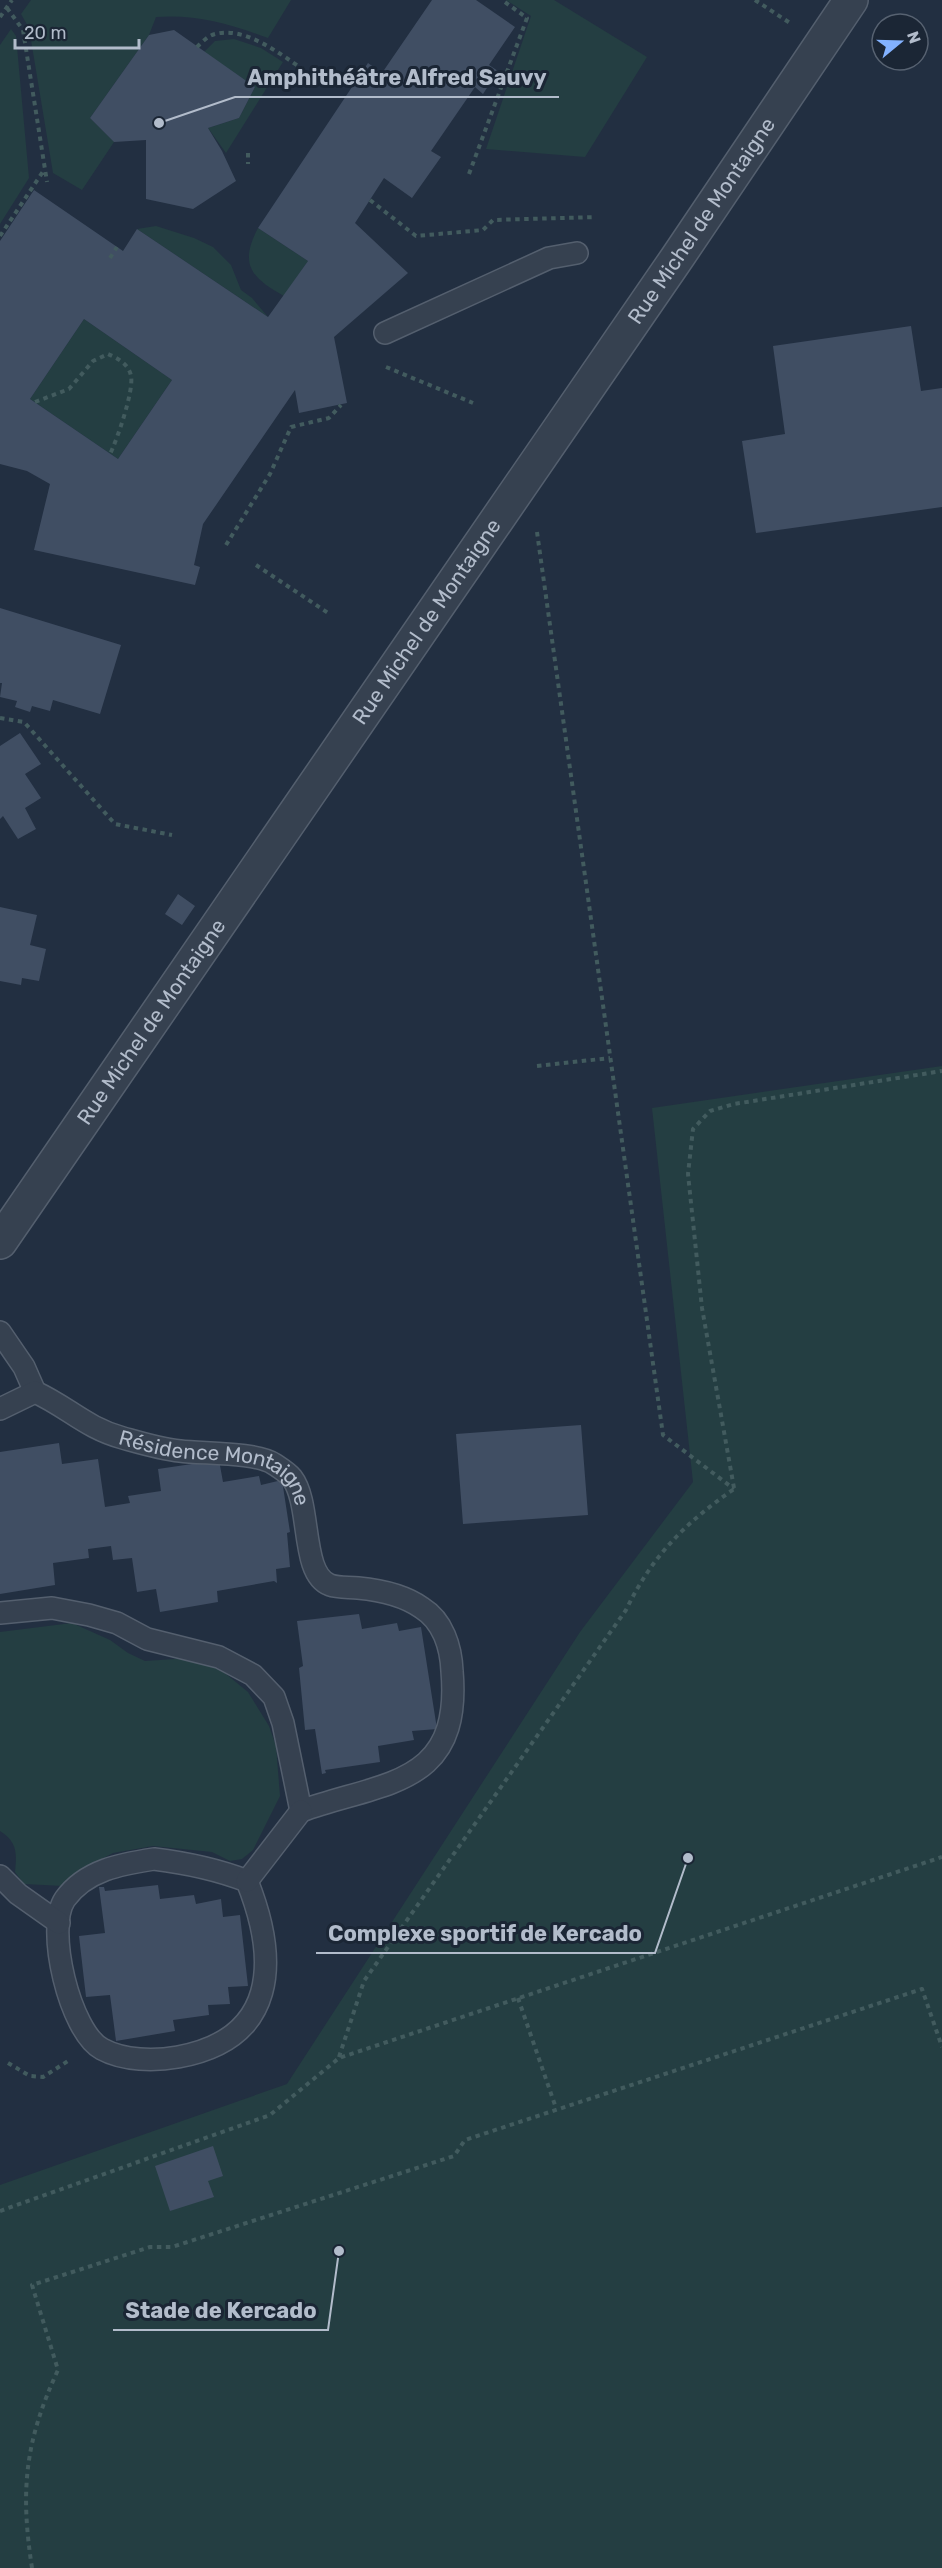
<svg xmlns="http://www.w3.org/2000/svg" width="942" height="2568" viewBox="0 0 942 2568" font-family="Rubik,sans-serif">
  <rect width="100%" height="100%" fill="#222f41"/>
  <!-- green -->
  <path fill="#243e42" d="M31,0H291L268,38C230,24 196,14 156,17L149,35L90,118L114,142L82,190L53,173L29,28L21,14Z
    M506,0H554L647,57L585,157L486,149L531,16Z
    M11,29L16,36L29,178L0,224V45Z
    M234,39L261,48L283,62L226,153L208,128L239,118L255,87L204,52L215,41Z
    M156,226L194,238L213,247L231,265L241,290L252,298L268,317L137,229Z
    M258,228L308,261L284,296C251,278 239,264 258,228Z
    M84,319L172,380L118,459L30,399Z
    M942,1066V2568H0V2185L287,2084L580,1632L693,1482L652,1108Z
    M72,1623L110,1640L128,1653L145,1661L190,1658L212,1664L226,1674L248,1692L269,1726L276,1746L280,1796L253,1850L242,1859L230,1861L212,1852L153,1846L113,1853L98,1861L63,1886L24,1884L15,1872C17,1852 17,1842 0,1831V1632Z"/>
  <!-- building -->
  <path fill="#404e63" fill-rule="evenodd" d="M432,0H476L515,27L489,65L498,71L483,94L475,87L431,151L441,157L412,198L384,178L355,223L408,273L334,337L347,403L299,413L295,390L203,524L194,565L200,567L195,585L34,550L50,484L27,471L0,464V241L34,190L123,251L137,229L268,317L308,261L258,228L368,63L382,73ZM84,319L172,380L118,459L30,399Z
    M174,30L255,87L239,118L208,128L222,151L236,181L193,209L146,199V140L114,142L90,118L149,35Z
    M911,326L921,391L942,388V507L756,533L742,441L785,434L773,346Z
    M0,608L121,645L100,714L53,700L50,711L32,706L30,712L15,707L17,701L0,697L2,683H0Z
    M20,733L41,764L25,774L41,798L25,808L36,829L18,839L3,816L0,819V746Z
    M178,894L195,906L182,925L165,914Z
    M0,907L37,915L30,945L46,949L39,981L22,978L21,985L0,981Z
    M581,1425L588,1515L463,1524L456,1434Z
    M59,1443L62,1464L98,1459L105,1507L130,1503L128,1496L161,1491L158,1469L219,1460L223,1482L259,1476L261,1485L282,1480L290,1532L287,1533L290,1567L276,1569L277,1583L274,1581L217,1591L218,1602L160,1612L156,1589L137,1592L132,1558L113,1560L111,1546L88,1549L89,1558L53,1563L55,1585L0,1594V1452Z
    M359,1614L362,1629L397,1623L399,1631L421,1627L437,1729L412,1731L414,1740L378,1746L380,1762L325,1770L326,1773L322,1774L315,1729L305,1730L299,1668L303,1666L297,1621Z
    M158,1885L160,1899L194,1895L196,1904L221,1899L223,1917L240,1915L248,1986L228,1987L230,2004L208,2005L209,2015L173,2020L175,2031L116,2041L110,1995L86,1997L79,1936L105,1933L99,1887H104L105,1891Z
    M213,2146L223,2176L208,2181L214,2197L170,2211L155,2166Z"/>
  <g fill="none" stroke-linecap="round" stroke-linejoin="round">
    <defs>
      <g id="service">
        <path d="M385,333L549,258L577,253"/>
        <path d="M0,1332L24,1367L35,1392"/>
        <path id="s1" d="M0,1409L35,1392C68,1407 86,1428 123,1438C141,1443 161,1449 180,1451C203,1454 256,1452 274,1464C280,1468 288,1473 292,1478C312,1504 300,1574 330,1585C338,1588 349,1587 358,1588C379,1590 404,1595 422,1608C443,1621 451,1647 452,1671C462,1787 384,1781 301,1811L283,1723L274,1697L253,1675L219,1657L147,1639L117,1623L89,1615L52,1608L0,1613"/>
        <path d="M154,1859C187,1863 216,1869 247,1881C279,1961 277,2039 178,2057C155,2061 124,2061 102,2049C70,2032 45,1928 65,1899C86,1870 121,1864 154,1859Z"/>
        <path d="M0,1876L18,1894L59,1923"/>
        <path d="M247,1881L301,1811"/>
      </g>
      <g id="minor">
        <path id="s2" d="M0,1242L677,258L851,0"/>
      </g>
    </defs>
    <!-- service casing -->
    <use href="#service" stroke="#545f6e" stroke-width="24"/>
    <!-- minor casing -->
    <use href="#minor" stroke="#545f6e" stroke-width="36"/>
    <!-- path -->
    <path stroke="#425b5e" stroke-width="4" stroke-dasharray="4.5 4.5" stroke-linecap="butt" d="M755,0L790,23
      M7,8L23,30L47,182
      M0,17L12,0
      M197,47C201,43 207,37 212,35C243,24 280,54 304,70
      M248,153V164
      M469,174L527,18L502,0
      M370,200L416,236L483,230L493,220L596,217
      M0,236L44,170
      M110,258L117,247
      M386,367L473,403
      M35,402L69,389L93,361L108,354C117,358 129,364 131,376C134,391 117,440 110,454
      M537,532L663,1435L734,1489
      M226,545L270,474L291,427L329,418L341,405
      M256,565L328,613
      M0,718L24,722L115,824L172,835
      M537,1066L610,1058
      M734,1488L702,1308L688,1174L693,1129L710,1111L734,1104L942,1071
      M518,1998L556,2108
      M339,2057L364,1981L626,1610C652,1556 685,1523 734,1489
      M8,2063L30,2076L43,2077L68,2061
      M0,2211L270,2115L339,2058L942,1857
      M32,2568C20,2490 25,2441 58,2370L32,2285L150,2247H172L454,2156L465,2140L922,1989L942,2047"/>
    <!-- service -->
    <use href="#service" stroke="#364150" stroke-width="21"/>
    <!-- minor -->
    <use href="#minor" stroke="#364150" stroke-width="33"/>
  </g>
  <g text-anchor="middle" stroke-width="6" stroke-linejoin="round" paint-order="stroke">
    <!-- street labels -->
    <g font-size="21" fill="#b2bccb" stroke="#1b2635">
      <text dy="7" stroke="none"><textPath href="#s2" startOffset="1239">Rue Michel de Montaigne</textPath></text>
      <text dy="7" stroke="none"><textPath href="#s2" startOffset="753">Rue Michel de Montaigne</textPath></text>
      <text dy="7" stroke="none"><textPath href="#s2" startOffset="267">Rue Michel de Montaigne</textPath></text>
      <text dy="7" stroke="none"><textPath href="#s1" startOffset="240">Résidence Montaigne</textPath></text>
    </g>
  </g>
  <!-- callouts -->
  <path fill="none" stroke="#b2bccb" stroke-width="2" d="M159 123L235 97H559M688 1858L655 1953H316M339 2251L328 2330H113"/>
  <g fill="#b2bccb" stroke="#1b2635" stroke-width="2">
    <circle cx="159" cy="123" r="6"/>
    <circle cx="688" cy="1858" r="6"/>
    <circle cx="339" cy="2251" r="6"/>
  </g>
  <g font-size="22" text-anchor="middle" font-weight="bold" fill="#b2bccb" stroke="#1b2635" stroke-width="6" stroke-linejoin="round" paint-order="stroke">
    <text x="397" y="85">Amphithéâtre Alfred Sauvy</text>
    <text x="485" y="1941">Complexe sportif de Kercado</text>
    <text x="221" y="2318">Stade de Kercado</text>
  </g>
  <!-- north arrow -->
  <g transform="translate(900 42) rotate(71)"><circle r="28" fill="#1b2635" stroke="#576271" stroke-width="1.5"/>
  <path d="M0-4.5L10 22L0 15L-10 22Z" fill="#83b2ff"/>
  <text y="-9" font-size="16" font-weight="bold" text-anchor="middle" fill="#b2bccb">N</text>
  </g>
  <!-- scale -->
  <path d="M15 39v9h124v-9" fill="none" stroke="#b2bccb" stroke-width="3"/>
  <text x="24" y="39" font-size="18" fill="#b2bccb" stroke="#1b2635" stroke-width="4.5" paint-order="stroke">20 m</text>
</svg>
